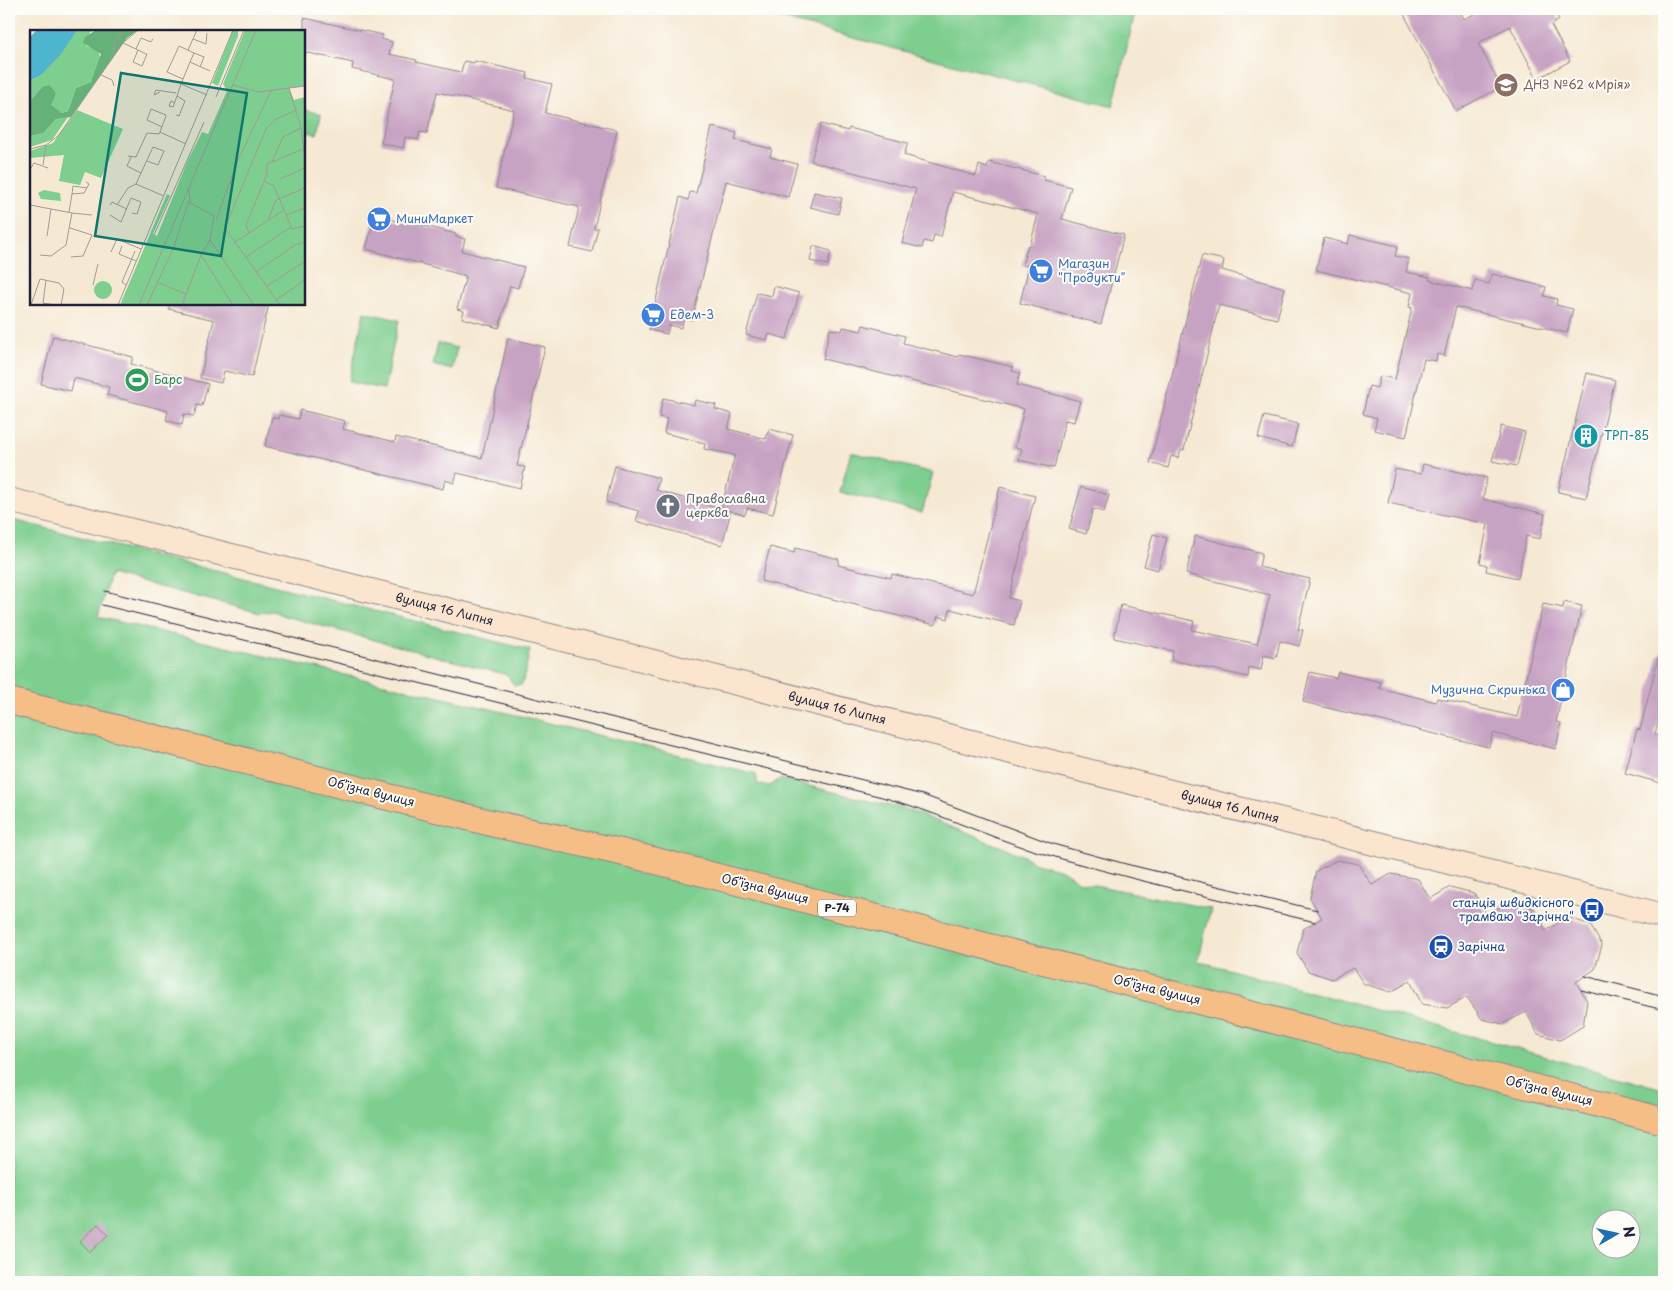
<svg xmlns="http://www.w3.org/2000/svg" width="1673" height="1291" viewBox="0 0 1673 1291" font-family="'Playpen Sans',sans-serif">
  <rect width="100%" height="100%" fill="#fdfcf7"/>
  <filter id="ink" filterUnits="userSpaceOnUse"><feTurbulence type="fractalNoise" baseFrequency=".02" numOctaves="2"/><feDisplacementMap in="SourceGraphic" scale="10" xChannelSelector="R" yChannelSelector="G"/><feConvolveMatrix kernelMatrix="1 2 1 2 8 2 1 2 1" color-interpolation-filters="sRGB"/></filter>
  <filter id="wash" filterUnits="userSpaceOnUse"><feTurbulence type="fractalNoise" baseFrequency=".0096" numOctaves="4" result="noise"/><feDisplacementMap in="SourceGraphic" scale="20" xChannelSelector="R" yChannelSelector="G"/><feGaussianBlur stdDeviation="1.12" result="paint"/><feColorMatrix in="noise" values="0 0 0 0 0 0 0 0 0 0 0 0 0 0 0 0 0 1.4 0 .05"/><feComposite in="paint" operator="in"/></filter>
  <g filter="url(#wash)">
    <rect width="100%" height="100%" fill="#f6e9d4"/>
    <!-- green -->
    <path fill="#7ece8f" stroke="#507865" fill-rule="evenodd" d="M743,9H1136L1113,106Z
      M304,110L321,114L317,134L304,131Z
      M364,312L399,320L384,389L349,382Z
      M438,343L457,348L452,370L433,365Z
      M851,452L933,473L922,513L840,492Z
      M9,519L530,650L522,685H514L507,675L284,616L273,611L260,613L110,574L98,617L529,718L756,774L758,785L770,786L780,779L911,811L1024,856L1032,862L1062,870L1080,882L1211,909L1198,961L1663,1089L1664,1086V1282H9ZM1600,1218H1630V1248H1600Z"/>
    <g id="blocks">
      <!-- building -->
      <path fill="#c7a3c3" d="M1401,9H1459L1464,19L1485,9H1554L1559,20L1551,25L1570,61L1537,79L1510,26L1478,43L1501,87L1456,111Z
        M304,18L383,35L381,39L392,42L389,54L417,60L416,62L461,72L464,61L474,63L475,61L528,73L527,78L552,84L545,113L617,130L594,228H598L592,252L570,247L579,207L496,188L514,110L437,92L427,133L420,132L418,140L405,137L403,148L381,143L395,79L352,69L353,63L304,52Z
        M821,124L848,131L849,128L908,143L904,155L976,176L979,165L987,168L989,162L1044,176V180L1071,187L1062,219L1124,235L1101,324L1020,303L1029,266L1022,265L1028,245L1030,246L1038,214L953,192L941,237L934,235L932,243L924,241L922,248L902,243L916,189L811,161Z
        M712,127L737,133L735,140L772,149L770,157L797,164L788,197L726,181L692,320L684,318L681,328L669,325L667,334L649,330L680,197L688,200L690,192L696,193Z
        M814,192L842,198L838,214L810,207Z
        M375,215L401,222L402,220L456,234L455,236L465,239L462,251L524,267L518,288L510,286L499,328L462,318L464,311L457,309L466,276L366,249Z
        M1350,235L1398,246L1395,256L1409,259L1406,272L1430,277L1429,280L1473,291L1475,280L1489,284L1492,274L1546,287L1544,296L1557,299L1556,305L1573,309L1567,333L1456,307L1444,356L1437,354L1436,361L1424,359L1406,437L1374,430L1377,418L1363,414L1369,386L1377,388L1380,376L1395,379L1412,308L1409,307L1412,293L1316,270L1324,238L1348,244Z
        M813,246L831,251L828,265L810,261Z
        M1202,255L1224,260L1222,270L1285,288L1277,319L1219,305L1184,450H1181L1178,458L1171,456L1168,468L1150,463Z
        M774,286L799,293L787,339L769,334L767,340L746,335L757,293L772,296Z
        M169,304H269L252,377L224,371L221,383L200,378L214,320L169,309Z
        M863,325L905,336L903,343L958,357L959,354L1013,367L1012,371L1020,373L1017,385L1080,401L1074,422L1065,420L1054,468L1019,460L1022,449L1015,447L1024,409L823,359L830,329L842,331L843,327L861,331Z
        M53,336L133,357L131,364L208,384L202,406L197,405L194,416L184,414L182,425L166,420L168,411L107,395L109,387L74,378L71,391L41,384Z
        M508,338L545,347L517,466L525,467L520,488L457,473L454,483L445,480L443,489L265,446L272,417L278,419L279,415L298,419L300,410L345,421L343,429L395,442L396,437L482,458Z
        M1587,373L1615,380L1586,498L1558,492Z
        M663,398L694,405L695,400L716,405L715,409L732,414L728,429L766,439L769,429L793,435L773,514L747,508L745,515L727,510L731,511L722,545L636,521L639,511L606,502L615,466L659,478L656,490L721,509L735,455L704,449L705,443L664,433L667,419L659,417Z
        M1264,416L1298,424L1292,447L1258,438Z
        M1501,426L1525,432L1517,466L1492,461Z
        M1423,464L1487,478L1483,499L1545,514L1540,539L1526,536L1518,578L1486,571L1487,565L1480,563L1488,524L1388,503L1395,469L1421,474Z
        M1000,487L1035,496L1009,598L1020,601L1014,625L950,609L948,619L938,616L935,625L761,581L770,547L794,553L795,548L839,559L838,565L891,578L892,574L973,594Z
        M1081,487L1109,495L1104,512L1093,509L1086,534L1069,529Z
        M1153,534L1167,538L1158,570L1144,566Z
        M1195,536L1262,553L1259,567L1310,579L1298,629L1303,630L1299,646L1280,641L1276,658L1264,655L1261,670L1249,667L1248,677L1171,660L1173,651L1114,638L1121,605L1194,621L1192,630L1257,644L1270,595L1186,574Z
        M1564,602L1582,606L1556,722L1561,723L1556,749L1493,733L1489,747L1303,702L1310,672L1336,678L1338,672L1381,682L1379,688L1436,702L1437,698L1517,717L1543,604L1563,608Z
        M1659,654H1664V700L1655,734L1664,737V784L1625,773L1637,729L1640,730Z
        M1337,860L1358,864L1372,885L1391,874L1418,879L1430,899L1450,887L1474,893L1488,916L1507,902L1534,908L1546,931L1567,917L1590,925L1602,945L1595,969L1576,982L1587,1001L1583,1026L1560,1040L1538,1034L1526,1012L1503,1024L1482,1019L1467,997L1447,1008L1422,1004L1410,981L1391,992L1364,984L1353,968L1332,979L1308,971L1297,953L1303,929L1322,918L1310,898L1316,871Z
        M98,1224L108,1235L90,1252L80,1241Z"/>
    </g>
  </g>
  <g filter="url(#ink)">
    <use href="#blocks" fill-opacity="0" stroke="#8c8688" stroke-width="1"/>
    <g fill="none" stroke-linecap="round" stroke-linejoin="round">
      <defs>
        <g id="secondary">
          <path id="s1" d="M9,500L1664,916"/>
        </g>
        <path id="primary" d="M9,701L491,823L625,853L1664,1121"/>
      </defs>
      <!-- secondary casing -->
      <use href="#secondary" stroke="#8c8688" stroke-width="26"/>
      <!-- primary casing -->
      <use href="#primary" stroke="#8c8688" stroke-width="28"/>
      <!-- secondary -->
      <use href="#secondary" stroke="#fbe5cf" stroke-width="24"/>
      <!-- primary -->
      <use href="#primary" stroke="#f6be87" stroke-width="26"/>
      <!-- tram -->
      <path stroke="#22223b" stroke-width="1" d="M105,591L923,795L1053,844L1126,864L1317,910
        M102,605L882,797C934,811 981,834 1032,850C1124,879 1220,899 1315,922
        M1585,976L1664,996
        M1581,990L1664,1010"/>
    </g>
  </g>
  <!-- icons -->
  <defs>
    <symbol id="school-disc" viewBox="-11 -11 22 22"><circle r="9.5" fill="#8d6e63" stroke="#fdfcf7"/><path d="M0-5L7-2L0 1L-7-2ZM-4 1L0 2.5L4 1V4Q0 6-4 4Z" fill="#fff"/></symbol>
    <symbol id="supermarket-disc" viewBox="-11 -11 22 22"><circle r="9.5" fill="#3f7fe0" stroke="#fdfcf7"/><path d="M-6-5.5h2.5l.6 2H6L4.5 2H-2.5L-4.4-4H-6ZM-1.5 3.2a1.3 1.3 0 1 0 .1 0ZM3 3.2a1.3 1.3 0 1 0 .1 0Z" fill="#fff"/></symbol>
    <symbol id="stadium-disc" viewBox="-11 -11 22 22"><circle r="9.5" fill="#2e9e5b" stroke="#fdfcf7"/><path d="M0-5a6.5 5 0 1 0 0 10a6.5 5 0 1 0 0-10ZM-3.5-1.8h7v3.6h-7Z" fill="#fff"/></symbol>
    <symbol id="building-disc" viewBox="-11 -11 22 22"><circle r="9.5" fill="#0f9aa8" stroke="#fdfcf7"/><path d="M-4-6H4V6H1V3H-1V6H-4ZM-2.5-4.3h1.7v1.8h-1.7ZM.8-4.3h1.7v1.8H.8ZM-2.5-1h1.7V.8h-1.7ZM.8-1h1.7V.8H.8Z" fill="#fff"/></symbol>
    <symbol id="church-disc" viewBox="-11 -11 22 22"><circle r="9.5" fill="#6b7280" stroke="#fdfcf7"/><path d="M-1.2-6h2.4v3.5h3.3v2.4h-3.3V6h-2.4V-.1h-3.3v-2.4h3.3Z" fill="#fff"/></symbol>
    <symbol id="shop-disc" viewBox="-11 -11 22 22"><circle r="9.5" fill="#3f7fe0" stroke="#fdfcf7"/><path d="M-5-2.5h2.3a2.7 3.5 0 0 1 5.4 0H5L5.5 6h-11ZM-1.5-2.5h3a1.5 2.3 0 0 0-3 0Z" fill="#fff"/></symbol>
    <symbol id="bus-disc" viewBox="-11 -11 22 22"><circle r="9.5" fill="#1a4fb4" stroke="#fdfcf7"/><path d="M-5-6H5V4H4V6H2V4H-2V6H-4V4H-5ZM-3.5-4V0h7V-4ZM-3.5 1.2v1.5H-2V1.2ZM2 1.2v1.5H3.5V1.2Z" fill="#fff"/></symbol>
    <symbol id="station-disc" viewBox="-11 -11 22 22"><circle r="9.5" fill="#1a4fb4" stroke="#fdfcf7"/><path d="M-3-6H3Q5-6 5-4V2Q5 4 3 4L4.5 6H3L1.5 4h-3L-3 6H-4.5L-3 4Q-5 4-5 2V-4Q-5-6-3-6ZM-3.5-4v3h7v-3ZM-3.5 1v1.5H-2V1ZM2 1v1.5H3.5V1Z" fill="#fff"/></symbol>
  </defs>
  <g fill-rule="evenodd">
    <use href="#school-disc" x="1492" y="71" width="28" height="28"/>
    <use href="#supermarket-disc" x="365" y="205" width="28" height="28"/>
    <use href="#supermarket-disc" x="1027" y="257" width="28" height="28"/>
    <use href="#supermarket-disc" x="639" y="301" width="28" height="28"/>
    <use href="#stadium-disc" x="123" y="366" width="28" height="28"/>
    <use href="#building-disc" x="1572" y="422" width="28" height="28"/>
    <use href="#church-disc" x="654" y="492" width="28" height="28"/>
    <use href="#shop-disc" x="1549" y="676" width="28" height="28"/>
    <use href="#bus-disc" x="1578" y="896" width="28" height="28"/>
    <use href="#station-disc" x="1427" y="933" width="28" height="28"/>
  </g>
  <g text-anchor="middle" stroke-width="4" stroke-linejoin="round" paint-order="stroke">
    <!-- shield labels -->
    <rect fill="#fdfcf7" stroke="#646373" stroke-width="1" x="818" y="899.5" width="38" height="17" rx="4"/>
    <g font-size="11" font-weight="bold" fill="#22223b">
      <text x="837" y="912">Р-74</text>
    </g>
    <!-- education labels -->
    <g font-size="12" fill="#785e54" stroke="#fdfcf7" text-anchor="start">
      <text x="1524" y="89">ДНЗ №62 «Мрія»</text>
    </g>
    <!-- shop labels -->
    <g font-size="12" fill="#366cbe" stroke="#fdfcf7" text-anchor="start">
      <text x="396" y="223">МиниМаркет</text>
      <text x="1058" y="268">Магазин<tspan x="1058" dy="14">"Продукти"</tspan></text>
      <text x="670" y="319">Едем-3</text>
      <text x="1546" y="694" text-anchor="end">Музична Скринька</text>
    </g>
    <!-- leisure labels -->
    <g font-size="12" fill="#27864d" stroke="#fdfcf7" text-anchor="start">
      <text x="154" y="384">Барс</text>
    </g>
    <!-- culture labels -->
    <g font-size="12" fill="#0d838f" stroke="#fdfcf7" text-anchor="start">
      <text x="1604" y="440">ТРП-85</text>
    </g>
    <!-- worship labels -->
    <g font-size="12" fill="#5b616d" stroke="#fdfcf7" text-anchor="start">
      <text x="686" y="503">Православна<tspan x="686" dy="14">церква</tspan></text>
    </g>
    <!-- street labels -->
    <g font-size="12" fill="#22223b" stroke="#fdfcf7">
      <text dy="4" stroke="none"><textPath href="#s1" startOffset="449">вулиця 16 Липня</textPath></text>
      <text dy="4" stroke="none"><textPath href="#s1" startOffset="854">вулиця 16 Липня</textPath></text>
      <text transform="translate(371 792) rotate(14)" y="4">Обʼїзна вулиця</text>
      <text dy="4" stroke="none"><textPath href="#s1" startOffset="1259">вулиця 16 Липня</textPath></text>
      <text transform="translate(765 889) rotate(14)" y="4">Обʼїзна вулиця</text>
      <text transform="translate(1157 990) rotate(14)" y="4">Обʼїзна вулиця</text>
      <text transform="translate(1549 1091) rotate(14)" y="4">Обʼїзна вулиця</text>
    </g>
    <!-- transit labels -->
    <g font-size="12" fill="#164399" stroke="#fdfcf7" text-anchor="end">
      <text x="1574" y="907">станція швидкісного<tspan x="1574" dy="14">трамваю "Зарічна"</tspan></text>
      <text x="1458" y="951" text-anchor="start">Зарічна</text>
    </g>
  </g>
  <!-- overview -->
  <g transform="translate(30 30)">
    <rect width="275" height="275" fill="#f6e9d4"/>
    <path d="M47,0H66L60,2L56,16L68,20L71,31L61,52L46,58L38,81L32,83L20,75L26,64L12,57L0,71V50L10,46ZM203,0H208V6L188,56L182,53ZM215,0H275V56L259,58L264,70L275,67V275H90L137,164L140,166L123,204L127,206L158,130L172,102L178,104L197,61L193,54ZM47,80L93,99L71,148L55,142L50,155L29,151L34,125L0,128V121L23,113ZM38,87L22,110L0,117V106L12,103L26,89ZM14,160L30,163L31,171L11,169L8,163ZM64 260a9 9 0 1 1 18 0a9 9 0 1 1-18 0Z" fill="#7ece8f"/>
    <path d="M66,0H108L97,8L41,87L26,89L13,103L0,106V71L12,57L19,55L24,60L26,64L21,75L32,83L38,81L46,58L61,52L71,24L53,13L55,7Z" fill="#66b17a"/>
    <path d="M7,0H47L31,24L10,46L0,50V7Z" fill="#4fb4ce"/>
    <path fill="none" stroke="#a19997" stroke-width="1" d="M163,9L176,14L177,3M93,13L106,19L116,24H117L112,36L103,32L108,20M106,19L111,8L121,12L123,9M158,20L167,0M84,25V13L93,0M160,32L151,54L177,65M170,37L174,27L164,23L160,32L180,41M71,45L82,50L84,56M153,49L137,42L149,16L164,23M203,55L228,62L275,56M259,58L271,98L275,129M130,62L124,65L126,60L146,63M186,67L214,0M145,73L141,71L139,76L143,77L147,66M146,85L149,86L155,71L147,66L151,54M130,102L156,114M0,119L16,115L28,106L93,13L108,0M98,126L106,127L117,103L129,104L130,102L136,86V85L121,79L117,90L132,97M101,127L97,136L111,143M242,132L273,119M13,135L16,115M1,138L4,133L18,138M250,149L275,138M234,151L244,156L262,199L275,196M106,154L123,117L134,121L128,135L117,131M159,159L160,173L184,186L180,210L224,275M42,164L43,156L57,158M0,175L42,183L36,215L21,226L10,225M80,175L82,172L97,179M87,175L98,158L106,154L134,166M39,182L42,164L54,163L59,154L56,152M42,183L62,185M80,185L91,192L101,168L111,172L107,184L102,183M256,185L275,178M186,190L208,130L241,61M238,190L246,170L275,158M40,198L62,205L53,226L41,227M219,203L216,195L237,144V134L242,132L253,107L271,98M124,205L174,92M17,206L21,179M180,210L171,225L203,275M204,213L254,180M92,216L89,224L106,231M81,222L87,209L111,219M216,227L261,197M226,242L265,215L275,212M16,250L13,273L25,275M129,253L156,264M63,255L68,234M96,255L92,252L105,221M237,256L275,231M246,270L275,250M1,275L10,249L29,253L34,259L31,275M88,275L203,0M109,275L226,0M117,275L144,217L159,171M152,275L171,225M250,275L195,198L236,99L246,89L267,80"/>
    <path fill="#0f766e" fill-opacity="0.15" stroke="#0f766e" stroke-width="2.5" d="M91,43L217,63L191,226L65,206Z"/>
    <rect width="275" height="275" fill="none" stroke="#22223b" stroke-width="2.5"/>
  </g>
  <!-- margin -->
  <rect width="1673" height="1291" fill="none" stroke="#fdfcf7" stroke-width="30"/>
  <!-- north arrow -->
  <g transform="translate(1616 1234) rotate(81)"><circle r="24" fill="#fdfcf7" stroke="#a5a5ac"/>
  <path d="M0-4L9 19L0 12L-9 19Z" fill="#1f6fb2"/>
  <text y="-8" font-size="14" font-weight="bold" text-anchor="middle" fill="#22223b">N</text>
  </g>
</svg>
